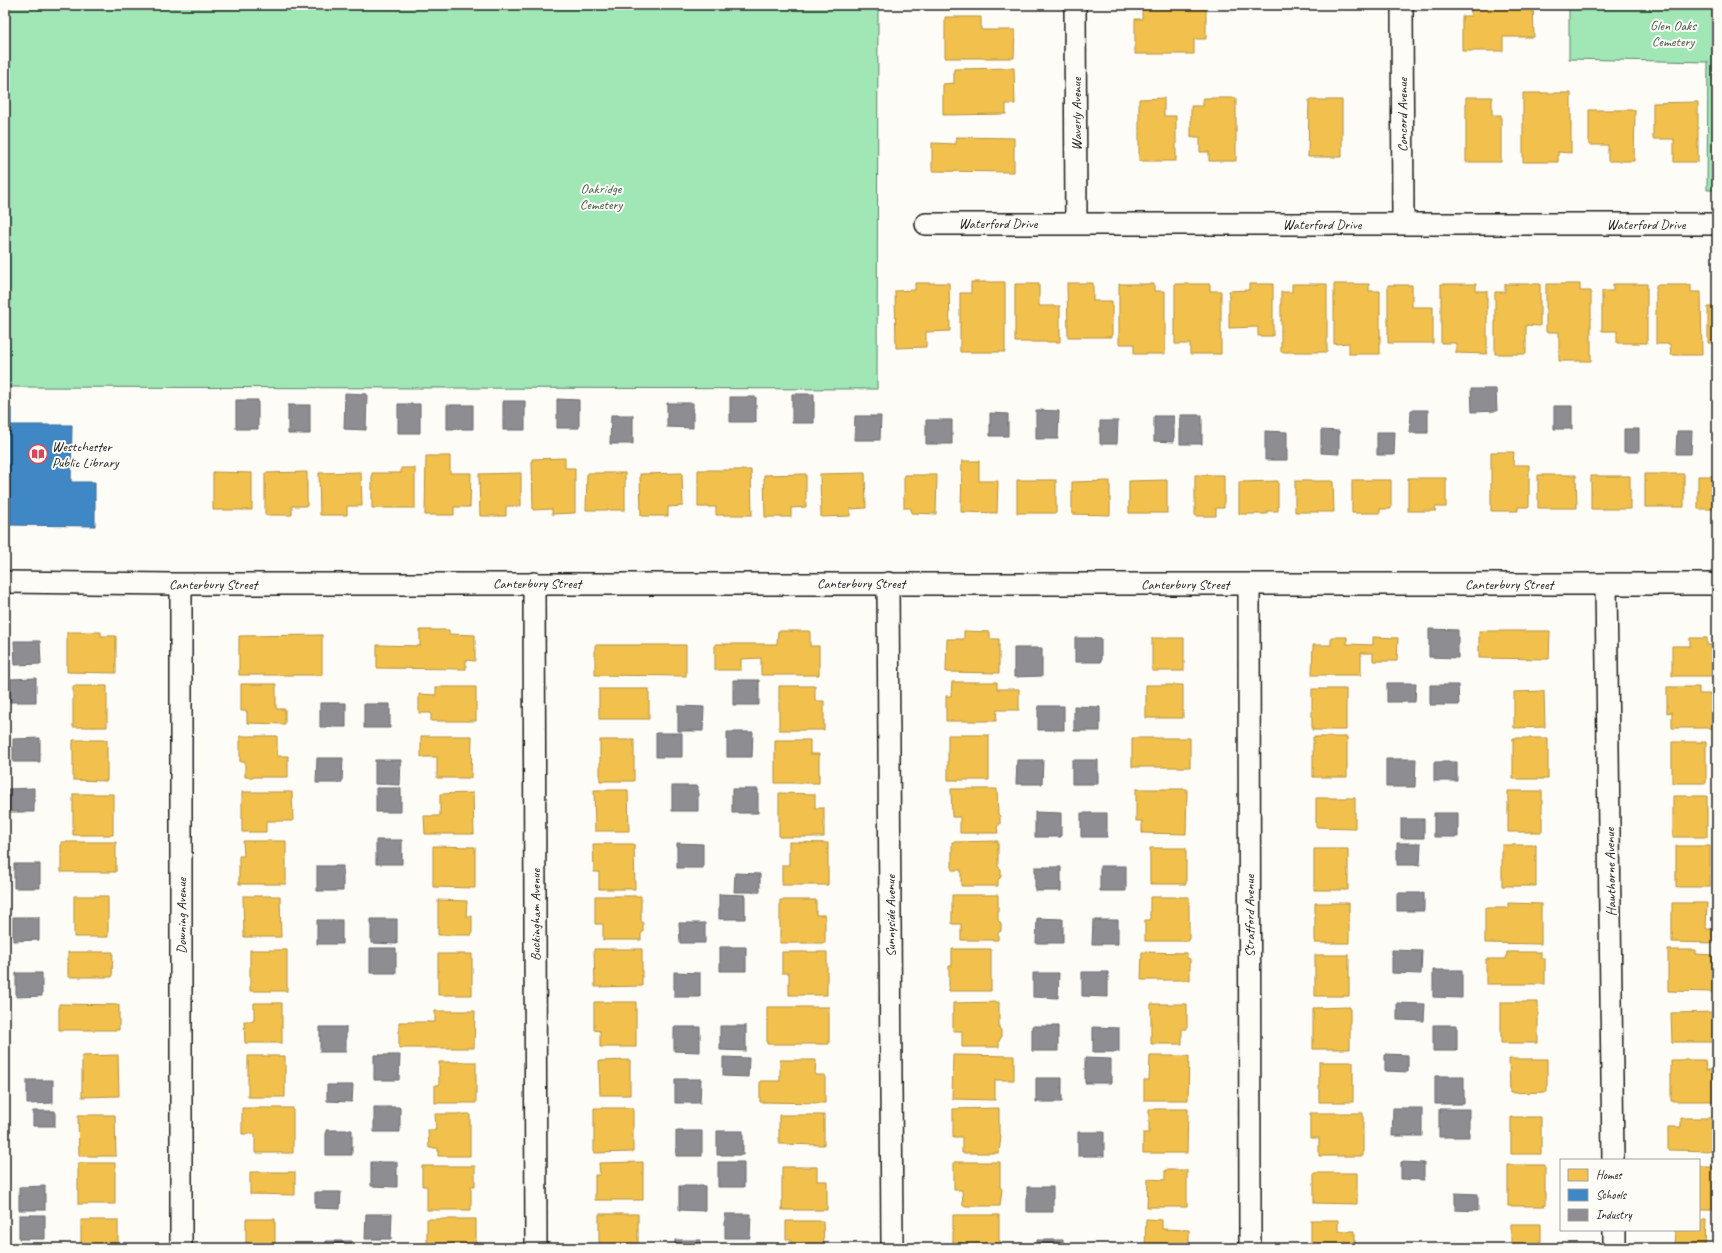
<svg xmlns="http://www.w3.org/2000/svg" width="1722" height="1253" viewBox="0 0 1722 1253" font-family="Caveat,sans-serif">
  <rect width="100%" height="100%" fill="#fdfcf7"/>
  <filter id="ink" filterUnits="userSpaceOnUse"><feTurbulence type="fractalNoise" baseFrequency=".025" numOctaves="2"/><feDisplacementMap in="SourceGraphic" scale="8" xChannelSelector="R" yChannelSelector="G"/><feConvolveMatrix kernelMatrix="1 2 1 2 8 2 1 2 1" color-interpolation-filters="sRGB"/></filter>
  <g filter="url(#ink)">
    <!-- green -->
    <path fill="#a0e7b5" stroke="#5e8268" d="M5,5H878L877,389L5,387Z
      M1569,5H1717V190H1707L1708,62L1569,59Z"/>
    <!-- homes -->
    <path fill="#f2c14e" stroke="#b2903f" d="M943,5H1007V7L943,8Z
      M1470,5H1533L1534,37H1503V51H1462V16H1471Z
      M1206,7V39H1194V54H1135V19H1142V8Z
      M945,17H981V30H1015L1014,58H945Z
      M1014,68L1015,104H1006V114L943,115V84L954,83V69Z
      M1523,93H1571V153L1558,152V162H1523Z
      M1466,97H1492V115H1501V162H1466Z
      M1164,98V116H1176V161H1139V99Z
      M1203,98H1236V161H1209V152H1200V137H1191V106H1203Z
      M1309,100H1342V157H1308Z
      M1698,102V162H1674V139H1653V103Z
      M1589,110H1635L1634,161H1608V145H1589Z
      M956,137L1014,138V172L932,171V143L956,144Z
      M971,282H1005V352H960V293H971Z
      M915,283H949L950,331L926,332V347L896,348L895,291L915,290Z
      M1067,283H1093V301H1112V337H1068Z
      M1015,284H1039V306H1060V342H1015Z
      M1119,284H1154V291H1165V354H1134V344H1119Z
      M1175,284H1210V291H1221V354H1190V344H1175Z
      M1249,284H1273V336H1258V327L1229,328V291L1249,290Z
      M1292,284H1327V352H1281V292H1292Z
      M1334,284H1369V291H1380V354H1349V343L1334,344Z
      M1441,284H1476V291H1487V354L1456,353V343H1441Z
      M1505,284H1540V326L1526,325V354H1495V292H1505Z
      M1546,284H1580V291H1591V361H1559V332H1546Z
      M1613,284H1647V343H1617V331H1602V291H1613Z
      M1388,285H1412V307H1433V343H1388Z
      M1656,285H1691V292H1701L1702,355H1671L1670,344H1656Z
      M1708,307H1717V343H1708Z
      M1491,452H1514L1513,465H1529V507H1518V511H1491Z
      M426,456H450V473H471L470,507H454V515H425Z
      M565,458V468H575V513L552,514V509L533,510L532,459Z
      M962,461H979V481H998L997,513L961,512Z
      M401,468H415V508H372V473H401Z
      M698,470H751L752,515H716V507H698Z
      M213,472L252,473V510H213Z
      M307,472V506H292V515H265V473Z
      M361,472L362,506H347V515H320L319,473Z
      M521,473V506H506V516H480L479,474Z
      M587,473H625V510H586Z
      M682,473L683,506L668,507V516H641L640,474Z
      M865,473L866,508L850,509V516L821,517L820,474Z
      M806,474V507L791,508V517H765L764,475Z
      M1645,474H1684V507H1645Z
      M904,475H937L936,514L911,513V508H904Z
      M1195,475H1224V508H1216V516H1195Z
      M1538,475H1576L1577,508H1538Z
      M1591,476H1630V509H1591Z
      M1698,476H1717V509H1698Z
      M1408,478H1446V507H1435L1436,511H1408Z
      M1017,480H1056V513H1017Z
      M1167,480V513H1129V481Z
      M1352,480H1391V509H1380V513H1352Z
      M1110,481V515L1072,514V482Z
      M1278,481V511H1267V514H1239V482Z
      M1295,481H1333L1334,512H1295Z
      M420,630H449V634L475,635V661L466,660V669L377,668V645L420,646Z
      M778,631H810V646H819V675H761V658L741,659V670H715V644H777Z
      M964,631L990,632V639H999V673L946,672L947,639H964Z
      M1479,631H1550L1549,659L1479,658Z
      M67,632H101V636H116V673L67,672Z
      M322,635V675H239V636Z
      M1331,637H1347V644L1373,645V637L1398,638L1397,661H1373V653H1361V675H1312L1313,645H1331Z
      M1152,638H1184V671H1152Z
      M1690,638H1707V645H1717V676H1672V646H1690Z
      M595,645H686V676L595,675Z
      M952,682H997V689H1019V710H997L996,721H946V696H951Z
      M241,684H276V709H285V724L247,723V711H241Z
      M1146,685H1183V718H1146Z
      M73,686H107V727H73Z
      M779,686H815V701H824V730H779Z
      M436,687H476V721H431V713H419V694L436,695Z
      M1667,687H1699V694H1717V728H1672V712L1667,713Z
      M599,689H649V719H599Z
      M1312,689H1346V730H1312Z
      M1544,691L1545,727L1514,728V692Z
      M948,735H989V780H948Z
      M240,736H277V756H288V777H245V762H240Z
      M421,736H472L471,778H437V757H421Z
      M1313,737H1347V777H1313Z
      M1132,738H1190V767H1132Z
      M1513,738H1548V779H1513Z
      M73,740H107V781L73,780Z
      M600,740H634V781H600Z
      M775,740H810V754H819V783H775Z
      M1672,742H1706V783H1672Z
      M951,789H997L998,814L1000,816V824L997,827L998,833H960V817H952Z
      M1136,789H1187L1186,834L1142,833V821H1136Z
      M594,790H628L629,831H595Z
      M1508,791H1542V832H1508Z
      M242,792H292L293,821H266V832H242Z
      M473,793L474,834H425L424,816H440V794Z
      M779,793L815,794V808H824V837H779Z
      M73,794H113V835H73Z
      M1673,796H1707V837H1673Z
      M1316,798H1355V828L1316,827Z
      M243,841H286V884H239V856H244Z
      M998,841V867L1001,869V877L998,880V886H961V870H952V842Z
      M61,842H116V872H61Z
      M789,842L828,843V885H782V865H789Z
      M593,844H634L635,889H599V872H594Z
      M1502,845H1536V886H1502Z
      M433,846L475,847V888L433,887Z
      M1676,846H1710V887H1676Z
      M1150,848H1186V884H1150Z
      M1314,849H1348V890H1314Z
      M952,895H998V920L1001,923V931L998,933V940H961V924H952Z
      M74,896H108V937H74Z
      M243,896H280L281,937H244Z
      M595,896H641V921L643,923V932L641,934V940H603V924H595Z
      M1150,897H1189V941H1145V920H1150Z
      M438,900L467,901L466,916H472V935H438Z
      M780,900H816V915H825V943H780Z
      M1315,903H1349V943H1315Z
      M1508,903L1541,904V944L1485,943V908H1508Z
      M1672,903H1707L1706,929H1717V943L1672,942Z
      M594,949H642V986L595,987Z
      M952,949H991V991H949V966H952Z
      M250,950H287V991H250Z
      M1668,950H1695V954L1713,955V992L1668,991Z
      M68,952H113L112,977H68Z
      M782,952H827V995H789V973H782Z
      M1142,952L1187,953V958L1190,959V980H1141Z
      M1507,952H1541V958H1545V984H1486V959H1506Z
      M438,954H472V995H438Z
      M1315,955H1349V996H1315Z
      M594,1002H636V1047H600V1031L594,1030Z
      M999,1002V1028L1001,1030V1038L999,1041V1047H962V1031H953V1003Z
      M1501,1002H1538V1043H1501Z
      M254,1003H282V1043H245L244,1021H254Z
      M59,1004L119,1005V1030H59Z
      M1151,1004H1187V1029H1182V1044H1151Z
      M767,1007H829V1044H767Z
      M1350,1007V1049H1313V1008Z
      M435,1011H475L474,1048H399V1022H435Z
      M1717,1012V1042H1672L1671,1013Z
      M118,1055L119,1096L82,1097V1056Z
      M953,1055L1014,1056V1080H995V1100L952,1099Z
      M248,1056H285V1097H248Z
      M1150,1056H1189L1188,1100H1144V1080H1149Z
      M1509,1059H1547V1092L1510,1093Z
      M630,1060V1095H600L599,1061Z
      M780,1060H816L815,1075H825V1103L760,1102V1081H780Z
      M1671,1060H1705L1706,1070H1715V1101H1671Z
      M439,1062H476V1103H435V1085H439Z
      M1319,1062H1353V1102H1319Z
      M242,1108H293V1153H255V1134H242Z
      M594,1108H633V1152L594,1153Z
      M999,1108V1134L1001,1136L999,1153H962V1137H953V1109Z
      M1149,1109H1188L1187,1153H1143V1133H1149Z
      M1310,1113H1363V1156H1319V1138H1310Z
      M435,1114H470V1156H438V1148H429L428,1130H436Z
      M78,1115H115L116,1156H79Z
      M779,1115H824V1145L779,1144Z
      M1511,1117H1541V1154H1511Z
      M1681,1118H1717V1151L1668,1150V1127H1681Z
      M643,1162V1200H595V1175H600L599,1163Z
      M954,1162H1000V1187L1002,1189L1000,1206H963L962,1190H954Z
      M78,1163H115V1204H78Z
      M1508,1165H1545V1206H1508Z
      M422,1166H475V1186H471V1210H427V1186H422Z
      M782,1167H817V1181H827V1210H782Z
      M1699,1167H1717V1210H1699Z
      M1165,1170H1187V1207H1147L1148,1179L1165,1180Z
      M250,1172H295V1195L250,1194Z
      M1314,1173H1357V1204L1314,1203Z
      M599,1214H638V1248H599Z
      M953,1215H999V1240L1001,1242V1248H962V1243H953Z
      M246,1219H275V1248H246Z
      M427,1219H476V1248H432V1245H427Z
      M1146,1219L1162,1220V1229L1189,1230V1248H1145Z
      M81,1220H118V1248H81Z
      M1311,1220H1338V1231H1355V1248H1311Z
      M1699,1220H1706L1705,1248H1674L1675,1230H1699Z
      M786,1221H823L824,1248H791V1239H786Z
      M1511,1224H1541V1248H1511Z"/>
    <!-- schools -->
    <path fill="#3f88c5" stroke="#346892" d="M5,408H11V425H72L71,482H95V526L6,525Z"/>
    <!-- industry -->
    <path fill="#8d8d92" stroke="#6b6b6f" d="M1471,389H1496L1497,411L1472,412Z
      M345,393L367,394L366,430L344,429Z
      M792,394H814V423H792Z
      M730,397H756V422H730Z
      M557,399L579,400V428H557Z
      M236,400H258V429H236Z
      M503,401H525V430H503Z
      M667,403H693V428L667,427Z
      M398,404H420V433H398Z
      M288,405H310V434H288Z
      M447,405H473V429H447Z
      M1554,406H1572V429H1554Z
      M1036,410L1059,411L1058,439H1036Z
      M1411,410H1428V433H1410Z
      M990,413L1008,414V436H990Z
      M611,415H633V444H610Z
      M1180,415H1202V444H1180Z
      M855,416H881L880,440H854Z
      M1154,416H1174V442L1154,441Z
      M926,420H952V444H926Z
      M1100,421H1118L1117,444H1100Z
      M1624,429H1639V452H1624Z
      M1321,430L1339,431V454L1321,453Z
      M1265,431L1287,432V460H1265Z
      M1677,431H1692L1691,454H1676Z
      M1377,432H1395L1394,455H1377Z
      M1429,629L1458,630V658L1429,657Z
      M1075,638H1101V662H1075Z
      M14,641H40L41,664L15,665Z
      M1014,648H1042V676L1014,677Z
      M36,678V702H10V679Z
      M733,680H759V705H733Z
      M1387,683H1416L1415,702H1387Z
      M1430,685H1458L1459,705H1430Z
      M320,703H346V727H320Z
      M364,704H390V728H364Z
      M678,706L704,707L703,731H678Z
      M1038,706H1064V730H1038Z
      M1074,706L1100,707V731H1074Z
      M727,732H753L752,757H727Z
      M656,733H682V757H656Z
      M40,738V762H13V739Z
      M317,758H343L342,783H316Z
      M1386,759H1416L1415,787H1386Z
      M375,760H401L400,785L375,784Z
      M1017,760H1043L1042,784H1016Z
      M1072,760H1098V784H1072Z
      M1434,762H1457V781H1434Z
      M672,786H698V811H672Z
      M34,788V812H8V789Z
      M376,788H401V812H376Z
      M732,789H758V813H732Z
      M1035,812L1061,813V837H1035Z
      M1081,813H1107V837H1081Z
      M1434,813H1458V837H1434Z
      M1401,819H1424V838H1401Z
      M376,840H402V864H376Z
      M677,843L703,844V868H677Z
      M1397,843H1421L1420,865H1397Z
      M14,864H40V888H14Z
      M317,866H343V891H317Z
      M1100,866H1126V891H1100Z
      M1035,867H1061V891H1035Z
      M735,873L760,874V892H734Z
      M1397,893H1424V911H1397Z
      M719,894L745,895V919H719Z
      M13,917H39V940L13,941Z
      M1037,918L1063,919V943H1036Z
      M371,919H397V944L371,943Z
      M317,920H342V944H317Z
      M1093,920H1118V944H1092Z
      M679,923H705V943H680Z
      M720,947H746V971H720Z
      M370,948H396V973H370Z
      M1392,950L1422,951L1421,974L1392,973Z
      M1433,970H1462V998L1433,997Z
      M674,972L700,973V997H674Z
      M1082,972H1108V997L1082,996Z
      M16,973H42V996L16,997Z
      M1033,973H1059L1058,998L1033,997Z
      M1397,1003L1425,1004L1424,1021L1397,1020Z
      M1433,1025H1457V1051H1433Z
      M720,1026H746V1051L720,1050Z
      M1032,1026H1058V1051H1032Z
      M320,1027H346V1052H320Z
      M674,1027H700V1052L674,1051Z
      M1093,1027L1119,1028V1052H1093Z
      M1385,1054L1408,1055V1072L1385,1071Z
      M374,1055H400L399,1080H374Z
      M723,1057L749,1058L748,1077L723,1076Z
      M1085,1058L1111,1059V1083H1085Z
      M1435,1076H1464V1104H1435Z
      M1036,1078H1062V1102H1036Z
      M675,1079H701L700,1103H675Z
      M27,1080H53V1103L27,1104Z
      M327,1085H353L352,1102L327,1101Z
      M374,1107H400V1132H374Z
      M1393,1108H1422V1136H1392Z
      M1439,1109H1469V1137H1439Z
      M33,1111H55V1126H33Z
      M326,1130H352V1155H326Z
      M676,1131H702V1156H676Z
      M717,1131H743V1155H717Z
      M1078,1132H1104V1156H1078Z
      M371,1162H397V1187L371,1186Z
      M718,1162H744V1187H718Z
      M1401,1162L1424,1163V1180L1401,1179Z
      M45,1186V1210H19V1187Z
      M679,1186H705V1211L679,1210Z
      M1027,1187H1053V1212H1027Z
      M315,1192H341L340,1209L315,1208Z
      M1455,1193L1478,1194V1211L1455,1210Z
      M366,1214H392L391,1239H365Z
      M725,1214H751L750,1238H725Z
      M19,1215H45V1239H19Z
      M675,1240H701V1248H675Z
      M1037,1240H1063V1248H1037Z
      M326,1241H352V1248H326Z"/>
    <g fill="none" stroke-linecap="round" stroke-linejoin="round">
      <defs>
        <path id="street" d="M1075,5L1076,223
          M1402,5L1403,224
          M926,224H1717
          M5,582L171,584H1717
          M534,583L536,1248
          M888,583L892,1248
          M1249,584L1250,1248
          M1606,584L1613,1160
          M1614,1230V1248
          M181,1248V584"/>
      </defs>
      <!-- street casing -->
      <use href="#street" stroke="#1c1c1c" stroke-width="24"/>
      <!-- street -->
      <use href="#street" stroke="#fdfcf7" stroke-width="21"/>
    </g>
  </g>
  <!-- icons -->
  <defs>
    <symbol id="library-ring" viewBox="-11 -11 22 22"><circle r="9.5" fill="#fdfcf7" stroke="#d1495b" stroke-width="1.5"/><path d="M-6-4Q-3-5.5-.7-3.5V5Q-3 3-6 4ZM6-4Q3-5.5 .7-3.5V5Q3 3 6 4Z" fill="#d1495b"/></symbol>
  </defs>
  <g fill-rule="evenodd">
    <use href="#library-ring" x="27" y="443" width="22" height="22"/>
  </g>
  <g text-anchor="middle" stroke-width="4" stroke-linejoin="round" paint-order="stroke">
    <!-- park labels -->
    <g font-size="14" fill="#44594a" stroke="#fdfcf7">
      <text x="1673" y="30">Glen Oaks<tspan x="1673" dy="16">Cemetery</tspan></text>
      <text x="601" y="193">Oakridge<tspan x="601" dy="16">Cemetery</tspan></text>
    </g>
    <!-- street labels -->
    <g font-size="14" fill="#1c1c1c" stroke="#fdfcf7">
      <text transform="translate(1076 114) rotate(-90)" y="5">Waverly Avenue</text>
      <text transform="translate(1402 115) rotate(-90)" y="5">Concord Avenue</text>
      <text x="998" y="228">Waterford Drive</text>
      <text x="1322" y="229">Waterford Drive</text>
      <text x="1646" y="229">Waterford Drive</text>
      <text x="537" y="588">Canterbury Street</text>
      <text x="861" y="588">Canterbury Street</text>
      <text x="213" y="589">Canterbury Street</text>
      <text x="1185" y="589">Canterbury Street</text>
      <text x="1509" y="589">Canterbury Street</text>
      <text transform="translate(1610 872) rotate(-91)" y="5">Hawthorne Avenue</text>
      <text transform="translate(535 915) rotate(-90)" y="5">Buckingham Avenue</text>
      <text transform="translate(181 916) rotate(-90)" y="5">Downing Avenue</text>
      <text transform="translate(890 916) rotate(-90)" y="5">Sunnyside Avenue</text>
      <text transform="translate(1249 916) rotate(-90)" y="5">Stratford Avenue</text>
    </g>
    <!-- poi labels -->
    <g font-size="14" fill="#1c1c1c" stroke="#fdfcf7" text-anchor="start">
      <text x="52" y="451">Westchester<tspan x="52" dy="16">Public Library</tspan></text>
    </g>
  </g>
  <!-- margin -->
  <rect width="1722" height="1253" fill="none" stroke="#fdfcf7" stroke-width="20"/>
  <rect x="10" y="10" width="1702" height="1233" fill="none" stroke="#1c1c1c" stroke-width="1.5" filter="url(#ink)"/>
  <!-- legend -->
  <rect x="1560" y="1159" width="140" height="72" fill="#fdfcf7" stroke="#a3a29f"/>
  <rect x="1568" y="1169" width="20" height="12" fill="#f2c14e" stroke="#a3a29f"/>
  <text x="1596" y="1179" font-size="12" fill="#1c1c1c">Homes</text>
  <rect x="1568" y="1189" width="20" height="12" fill="#3f88c5" stroke="#a3a29f"/>
  <text x="1596" y="1199" font-size="12" fill="#1c1c1c">Schools</text>
  <rect x="1568" y="1209" width="20" height="12" fill="#8d8d92" stroke="#a3a29f"/>
  <text x="1596" y="1219" font-size="12" fill="#1c1c1c">Industry</text>
</svg>
